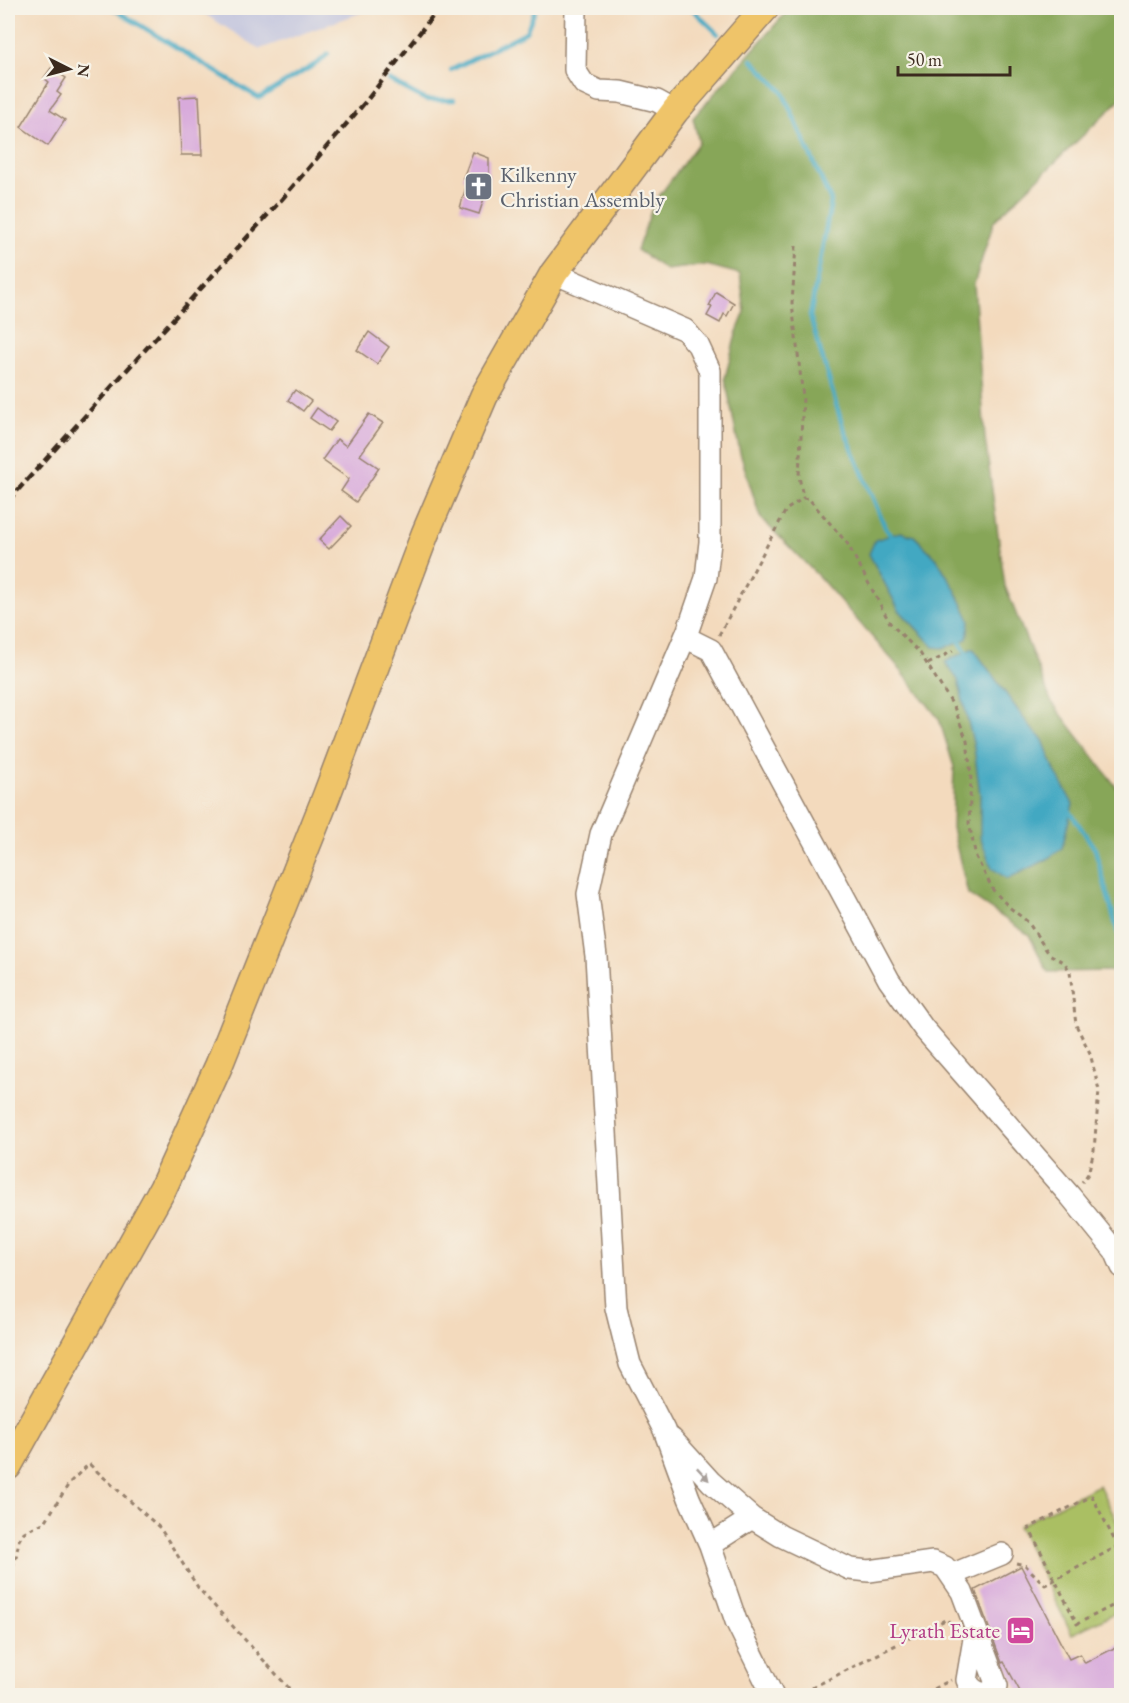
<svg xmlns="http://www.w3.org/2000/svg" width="1129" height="1703" viewBox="0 0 1129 1703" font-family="'EB Garamond',serif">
  <rect width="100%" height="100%" fill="#f7f3e8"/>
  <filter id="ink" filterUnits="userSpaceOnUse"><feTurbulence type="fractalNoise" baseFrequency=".0167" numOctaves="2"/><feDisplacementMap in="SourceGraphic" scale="12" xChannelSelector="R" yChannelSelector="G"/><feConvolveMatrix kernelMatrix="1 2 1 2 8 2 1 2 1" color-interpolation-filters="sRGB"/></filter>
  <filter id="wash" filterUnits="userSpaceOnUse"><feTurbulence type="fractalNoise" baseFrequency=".008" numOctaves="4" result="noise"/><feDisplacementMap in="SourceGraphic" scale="24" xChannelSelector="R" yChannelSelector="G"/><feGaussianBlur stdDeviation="1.35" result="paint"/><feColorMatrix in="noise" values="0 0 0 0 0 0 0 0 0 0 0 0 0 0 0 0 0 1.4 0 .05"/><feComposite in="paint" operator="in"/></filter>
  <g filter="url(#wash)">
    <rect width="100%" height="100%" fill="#f3dabd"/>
    <!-- industrial -->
    <path fill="#c0c2dd" d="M195,8H374L260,49Z"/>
    <!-- green -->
    <path fill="#aabf63" stroke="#727440" stroke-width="1.5" d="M1099,1485L1121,1530V1610L1072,1634L1018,1526Z"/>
    <!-- forest -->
    <path fill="#87a659" stroke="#61683c" stroke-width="1.5" d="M790,8H1121V99L994,221L974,284L985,438L1005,586L1051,701L1121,793V983L1114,971L1048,972L1029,935L968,894L952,828L954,767L939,719L895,663L821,579L760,517L740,453L725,378L736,334L745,312L740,274L706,265L666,270L637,250L654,203L699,142L693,118Z"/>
    <!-- water -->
    <path fill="#42a8c2" stroke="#3e6970" stroke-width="1.5" d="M900,532L914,536L937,559L955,589L970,620L967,639L943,648L934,647L899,610L869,554L875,540Z
      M973,648L1030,727L1043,740L1055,771L1073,804L1062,848L1046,860L1007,879L992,868L980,837V795L974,747L958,680L945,662Z"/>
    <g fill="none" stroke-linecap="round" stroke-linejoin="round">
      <!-- stream -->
      <path stroke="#42a8c2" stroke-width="4.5" d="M112,8L259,98L319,62L328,54
        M691,8L718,34
        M752,60L782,91L831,201L810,316L842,424L885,527L893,539
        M451,70L526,32L536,8
        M389,80L426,100H454
        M958,639L968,655
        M1069,810L1095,849L1118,933L1122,935"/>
    </g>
    <g id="blocks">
      <!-- building -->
      <path fill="#d8aadb" d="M51,68L66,78L57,92L61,95L50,110L65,120L48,146L21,127L49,82L44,78Z
        M199,96L202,155H181L179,97Z
        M473,152L489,158V183L479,214L460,208L468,180L463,178Z
        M716,292L734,303L727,316L724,314L720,323L707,316L712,307L709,306Z
        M369,332L389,347L377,364L357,350Z
        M295,390L311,401L303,411L288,400Z
        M317,408L336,422L329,431L310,418Z
        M369,414L383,423L360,455L379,468L356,502L341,491L349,479L322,460L337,439L346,446Z
        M341,516L351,526L329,549L319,540Z
        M1021,1566L1069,1659L1080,1654L1085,1663L1122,1644V1695H1022L1004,1662L1002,1663L975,1590Z"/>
    </g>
  </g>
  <g filter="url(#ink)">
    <use href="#blocks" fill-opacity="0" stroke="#97826e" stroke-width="1.5"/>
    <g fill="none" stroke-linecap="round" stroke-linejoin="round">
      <defs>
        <path id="minor" d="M576,8L575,70L584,84L599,91L620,92L657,101L675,111
          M554,273L685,330L698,345L710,371V542L706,578L688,630L601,834L588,894L596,956L616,1308L630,1364L664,1430L689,1498L710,1545L736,1621L773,1696
          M685,637L711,650L889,980L924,1029L1071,1197L1115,1251L1122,1267
          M672,1439L711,1482L752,1518L781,1536L850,1569L869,1571L933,1562L945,1567L962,1592L997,1686L986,1694C977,1693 970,1689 967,1680L975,1633
          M710,1545L752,1518
          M951,1575L1002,1554"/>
        <path id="major" d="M8,1466L163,1188L219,1065L326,797L425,534L484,396L554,273L675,111L765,8"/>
      </defs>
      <!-- minor casing -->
      <use href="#minor" stroke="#97826e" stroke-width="24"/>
      <!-- major casing -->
      <use href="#major" stroke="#97826e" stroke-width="30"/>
      <!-- path -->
      <path stroke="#97826e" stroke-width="3" stroke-dasharray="4.5 4.5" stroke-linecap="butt" d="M796,246L792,303L803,397L799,476L803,498
        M719,635L786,510L803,498L809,499L847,543L890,623L920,653L954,707L967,741L971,775L969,823L976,857L993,890L1009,907L1028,922L1049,954L1065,963L1070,972L1076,1025L1090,1053L1099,1090L1094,1150L1088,1174L1082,1182
        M928,664L953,651
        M1122,1555L1092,1496L1029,1528L1077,1624L1122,1601
        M1016,1563L1025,1565L1045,1585L1122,1544
        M8,1575L15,1563L19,1540L24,1532L45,1522L70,1482L89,1464L160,1528L199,1589L296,1696
        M796,1696L947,1619L955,1632L958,1631
        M930,1696L933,1689L951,1680"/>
      <!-- minor -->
      <use href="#minor" stroke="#fff" stroke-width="21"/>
      <!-- major -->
      <use href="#major" stroke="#efc469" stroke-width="27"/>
      <!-- rail -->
      <path stroke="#3b2a1e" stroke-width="4.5" stroke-dasharray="9 4.5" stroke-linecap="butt" d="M8,501L282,199L367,100L439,8"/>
    </g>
    <!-- one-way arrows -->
    <defs><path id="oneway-solid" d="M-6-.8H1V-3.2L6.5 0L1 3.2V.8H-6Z" transform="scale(1.5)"/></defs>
    <use fill="#a79f9a" href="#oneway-solid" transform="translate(703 1474) rotate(47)"/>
  </g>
  <!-- icons -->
  <defs>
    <symbol id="church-square" viewBox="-11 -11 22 22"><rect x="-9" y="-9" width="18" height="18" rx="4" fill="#6b7280" stroke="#f7f3e8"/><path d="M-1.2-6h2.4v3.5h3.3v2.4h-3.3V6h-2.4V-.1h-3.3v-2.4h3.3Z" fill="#fff"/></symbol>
    <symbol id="hotel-square" viewBox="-11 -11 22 22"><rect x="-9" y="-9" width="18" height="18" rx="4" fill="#d1479c" stroke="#f7f3e8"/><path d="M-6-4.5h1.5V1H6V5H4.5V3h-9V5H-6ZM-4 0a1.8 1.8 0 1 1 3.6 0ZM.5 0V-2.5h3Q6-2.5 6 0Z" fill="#fff"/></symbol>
  </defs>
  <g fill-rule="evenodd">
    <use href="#church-square" x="462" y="170" width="33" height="33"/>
    <use href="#hotel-square" x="1004" y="1614" width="33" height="33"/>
  </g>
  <g text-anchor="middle" stroke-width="4.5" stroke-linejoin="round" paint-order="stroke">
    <!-- worship labels -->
    <g font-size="22" fill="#5b616d" stroke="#f7f3e8" text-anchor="start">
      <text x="500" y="182">Kilkenny<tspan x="500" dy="25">Christian Assembly</tspan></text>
    </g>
    <!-- hotel labels -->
    <g font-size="22" fill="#b23c85" stroke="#f7f3e8" text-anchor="end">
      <text x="1000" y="1638">Lyrath Estate</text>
    </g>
  </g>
  <!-- margin -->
  <rect width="1129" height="1703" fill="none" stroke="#f7f3e8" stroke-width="30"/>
  <!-- north arrow -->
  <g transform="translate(69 69) rotate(96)" stroke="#f7f3e8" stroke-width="4.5" paint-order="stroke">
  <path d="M0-4.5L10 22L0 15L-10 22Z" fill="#3b2a1e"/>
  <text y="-9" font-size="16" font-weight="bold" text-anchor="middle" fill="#3b2a1e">N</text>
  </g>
  <!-- scale -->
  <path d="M898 66v9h112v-9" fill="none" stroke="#3b2a1e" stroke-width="3"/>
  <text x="907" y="66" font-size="18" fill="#3b2a1e" stroke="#f7f3e8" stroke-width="4.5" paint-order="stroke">50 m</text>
</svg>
